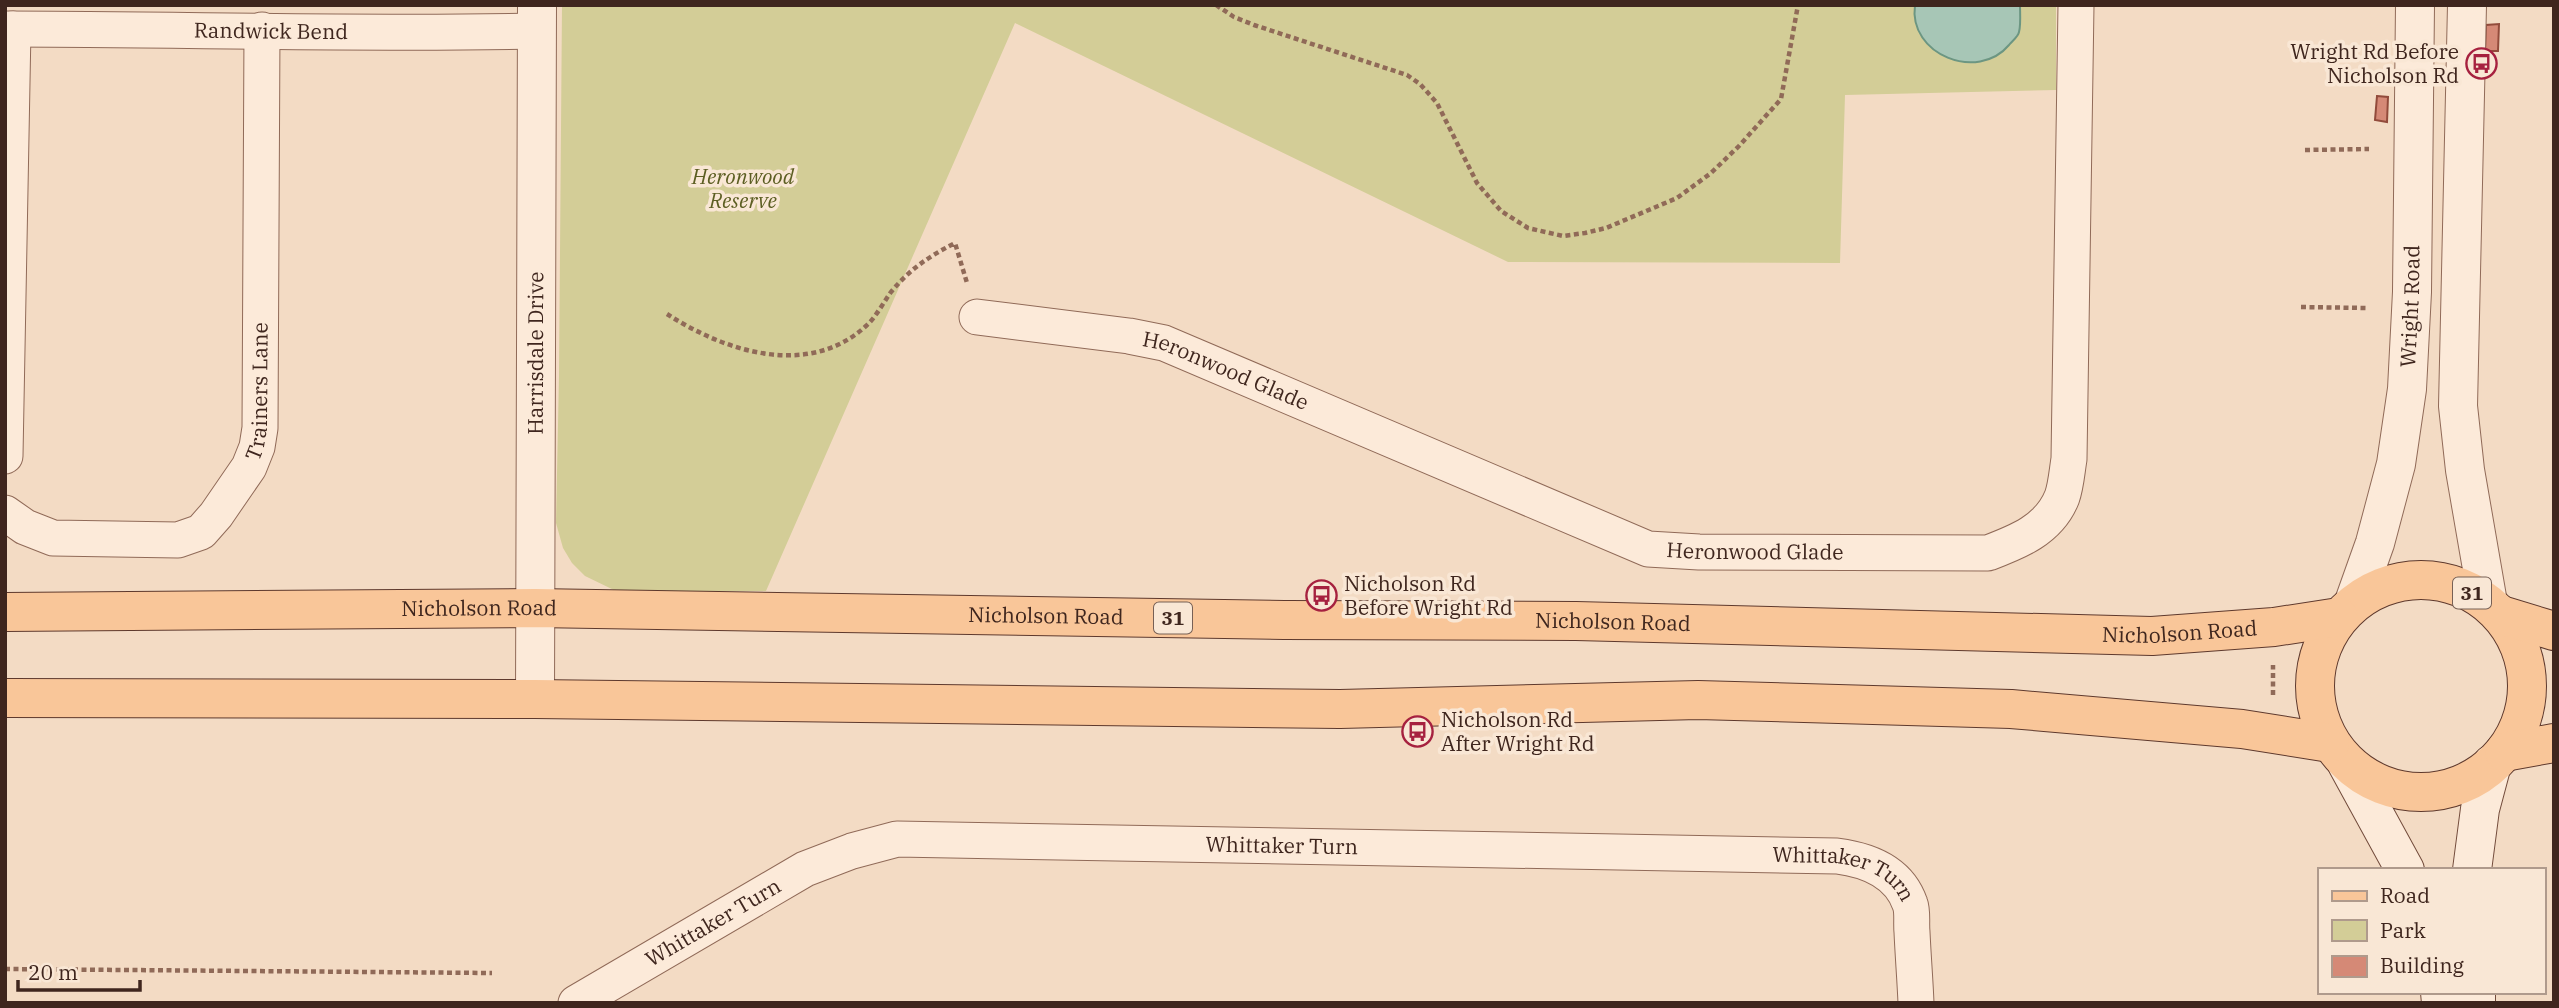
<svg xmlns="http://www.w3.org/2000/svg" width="2559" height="1008" viewBox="0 0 2559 1008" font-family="'IBM Plex Serif',serif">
  <rect width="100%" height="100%" fill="#f3dbc4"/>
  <!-- green -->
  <path fill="#d3cd97" d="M562,5H2056V90L1845,95L1840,263L1508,262L1015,23L766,591H616L585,576L572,563L563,548L556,523L559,376Z"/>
  <!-- water -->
  <path fill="#a7c6b6" stroke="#6c9682" stroke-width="2" d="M1915,5H2020C2020,13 2021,25 2019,32C2018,37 2012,41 2009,45C1978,82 1908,55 1915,5Z"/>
  <!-- building -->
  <path fill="#d58976" stroke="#924b3b" stroke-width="2" d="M2499,24L2498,51H2485L2486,25Z
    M2377,96L2388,97L2387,122L2375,120Z"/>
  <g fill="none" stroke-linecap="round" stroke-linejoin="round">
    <defs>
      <g id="minor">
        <path id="s1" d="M5,29C182,29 360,35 537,31"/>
        <path id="s2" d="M977,317L1129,336L1164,343L1648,549L1699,552L1988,553C2017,542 2049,530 2062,497C2066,486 2067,471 2069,459L2076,5"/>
        <path d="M5,456L13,29"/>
        <path id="s3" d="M5,513L25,527L53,538L178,540L201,532L216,515L249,467L257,447L260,428L262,30"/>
        <path id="s4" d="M576,1003L805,869L852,851L897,839L1837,856C1868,860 1899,872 1910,904C1913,912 1911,923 1912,932C1913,955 1915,979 1916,1003"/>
      </g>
      <g id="tertiary">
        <path d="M2467,5L2458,406L2465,470L2488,603"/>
        <path id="s5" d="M2354,602L2375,543L2396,464L2407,389L2412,292L2415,5"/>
        <path id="s6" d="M535,699L537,5"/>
      </g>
      <path id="secondary" d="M2347,764L2405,870
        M2472,870L2480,809L2492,764
        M2440,992L2441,1003
        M2476,992V1003"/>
      <g id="primary">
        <circle cx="2421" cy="686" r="106"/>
        <path id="s7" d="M5,612L535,608L1284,620L1576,621L2152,636L2274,627L2339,617"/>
        <path d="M2501,615L2554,631"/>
        <path d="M5,698L535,699L1340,709L1698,700L2011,709L2242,729L2330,743"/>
        <path d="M2504,752L2554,743"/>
      </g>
    </defs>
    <!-- minor casing -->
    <use href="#minor" stroke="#906a58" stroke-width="37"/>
    <!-- tertiary casing -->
    <use href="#tertiary" stroke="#906a58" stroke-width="40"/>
    <!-- secondary casing -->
    <use href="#secondary" stroke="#724b3b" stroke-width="40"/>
    <!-- primary casing -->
    <use href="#primary" stroke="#5e392d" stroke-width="40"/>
    <!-- path -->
    <path stroke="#906a58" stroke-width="4.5" stroke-dasharray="5 3.5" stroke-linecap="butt" d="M1216,5L1234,17L1254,25L1407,75L1420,84L1437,103L1477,183L1501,211L1528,228L1563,236L1585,233L1606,228L1677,198L1711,173L1739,146L1781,99L1798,5
      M2305,150L2369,149
      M2301,307L2367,308
      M667,314C724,351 808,379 866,326C876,317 883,303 891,292C910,269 928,257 955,243L967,283
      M2273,695V665
      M5,969L492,973"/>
    <!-- minor -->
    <use href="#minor" stroke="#fcead9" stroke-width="35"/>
    <!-- tertiary -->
    <use href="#tertiary" stroke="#fcead9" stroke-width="38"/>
    <!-- secondary -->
    <use href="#secondary" stroke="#fcead9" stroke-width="38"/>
    <!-- primary -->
    <use href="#primary" stroke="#f9c699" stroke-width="38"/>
  </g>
  <!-- icons -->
  <defs>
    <symbol id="bus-ring" viewBox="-11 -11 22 22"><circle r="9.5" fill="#f9e7d5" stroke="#a6213f" stroke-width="1.5"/><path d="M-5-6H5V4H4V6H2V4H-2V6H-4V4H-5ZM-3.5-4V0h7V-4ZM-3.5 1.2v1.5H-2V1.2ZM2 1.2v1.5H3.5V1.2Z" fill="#a6213f"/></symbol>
  </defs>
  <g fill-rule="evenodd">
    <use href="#bus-ring" x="2464" y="46" width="35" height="35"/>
    <use href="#bus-ring" x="1304" y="578" width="35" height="35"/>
    <use href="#bus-ring" x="1400" y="714" width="35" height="35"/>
  </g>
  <g text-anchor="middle" stroke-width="7" stroke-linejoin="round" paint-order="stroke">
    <!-- shield labels -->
    <g fill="#f9e7d5" stroke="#776055" stroke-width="2">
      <rect x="2453" y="577.5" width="38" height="31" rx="5"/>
      <rect x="1154" y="602.5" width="38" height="31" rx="5"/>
    </g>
    <g font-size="19" font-weight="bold" fill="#3f261e">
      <text x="2472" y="600">31</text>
      <text x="1173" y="625">31</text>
    </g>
    <!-- street labels -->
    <g font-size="21" fill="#3f261e" stroke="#f9e7d5">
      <text dy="7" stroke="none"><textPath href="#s1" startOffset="266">Randwick Bend</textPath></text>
      <text dy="7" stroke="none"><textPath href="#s5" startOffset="303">Wright Road</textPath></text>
      <text dy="7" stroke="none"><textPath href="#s6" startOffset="346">Harrisdale Drive</textPath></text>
      <text dy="7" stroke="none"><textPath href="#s2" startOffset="256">Heronwood Glade</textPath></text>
      <text dy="7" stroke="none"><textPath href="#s3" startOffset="362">Trainers Lane</textPath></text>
      <text dy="7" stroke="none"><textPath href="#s2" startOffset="822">Heronwood Glade</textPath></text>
      <text dy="7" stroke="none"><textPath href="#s7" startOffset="474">Nicholson Road</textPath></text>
      <text dy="7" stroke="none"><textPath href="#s7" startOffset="1041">Nicholson Road</textPath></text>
      <text dy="7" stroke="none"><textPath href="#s7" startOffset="1608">Nicholson Road</textPath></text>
      <text dy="7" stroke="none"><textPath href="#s7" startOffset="2175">Nicholson Road</textPath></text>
      <text dy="7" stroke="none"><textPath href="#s4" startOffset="747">Whittaker Turn</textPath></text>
      <text dy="7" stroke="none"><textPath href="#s4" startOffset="1314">Whittaker Turn</textPath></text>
      <text dy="7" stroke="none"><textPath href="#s4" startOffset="159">Whittaker Turn</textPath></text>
    </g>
    <!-- poi labels -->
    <g font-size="21" fill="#3f261e" stroke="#f9e7d5" text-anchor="start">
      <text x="2459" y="59" text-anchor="end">Wright Rd Before<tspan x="2459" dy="24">Nicholson Rd</tspan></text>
      <text x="1344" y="591">Nicholson Rd<tspan x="1344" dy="24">Before Wright Rd</tspan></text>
      <text x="1441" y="727">Nicholson Rd<tspan x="1441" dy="24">After Wright Rd</tspan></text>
    </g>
    <!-- park labels -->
    <g font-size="21" font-style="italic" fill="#5c5e22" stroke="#f9e7d5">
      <text x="743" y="184">Heronwood<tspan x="743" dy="24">Reserve</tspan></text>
    </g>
  </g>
  <!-- border -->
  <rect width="2559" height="1008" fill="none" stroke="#3f261e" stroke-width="14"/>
  <!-- legend -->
  <rect x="2318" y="868" width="228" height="126" fill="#f9e7d5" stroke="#af9a8c" stroke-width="2"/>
  <rect x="2332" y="891" width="35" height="10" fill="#f9c699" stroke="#af9a8c" stroke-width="2"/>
  <text x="2380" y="903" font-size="21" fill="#3f261e">Road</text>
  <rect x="2332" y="920" width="35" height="21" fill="#d3cd97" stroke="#af9a8c" stroke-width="2"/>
  <text x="2380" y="938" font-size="21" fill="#3f261e">Park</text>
  <rect x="2332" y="956" width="35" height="21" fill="#d58976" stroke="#af9a8c" stroke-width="2"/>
  <text x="2380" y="973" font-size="21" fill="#3f261e">Building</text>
  <!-- scale -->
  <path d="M18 980v10h122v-10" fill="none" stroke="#3f261e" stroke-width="3.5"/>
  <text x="28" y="980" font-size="21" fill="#3f261e" stroke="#f9e7d5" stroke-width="5" paint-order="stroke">20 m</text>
</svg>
